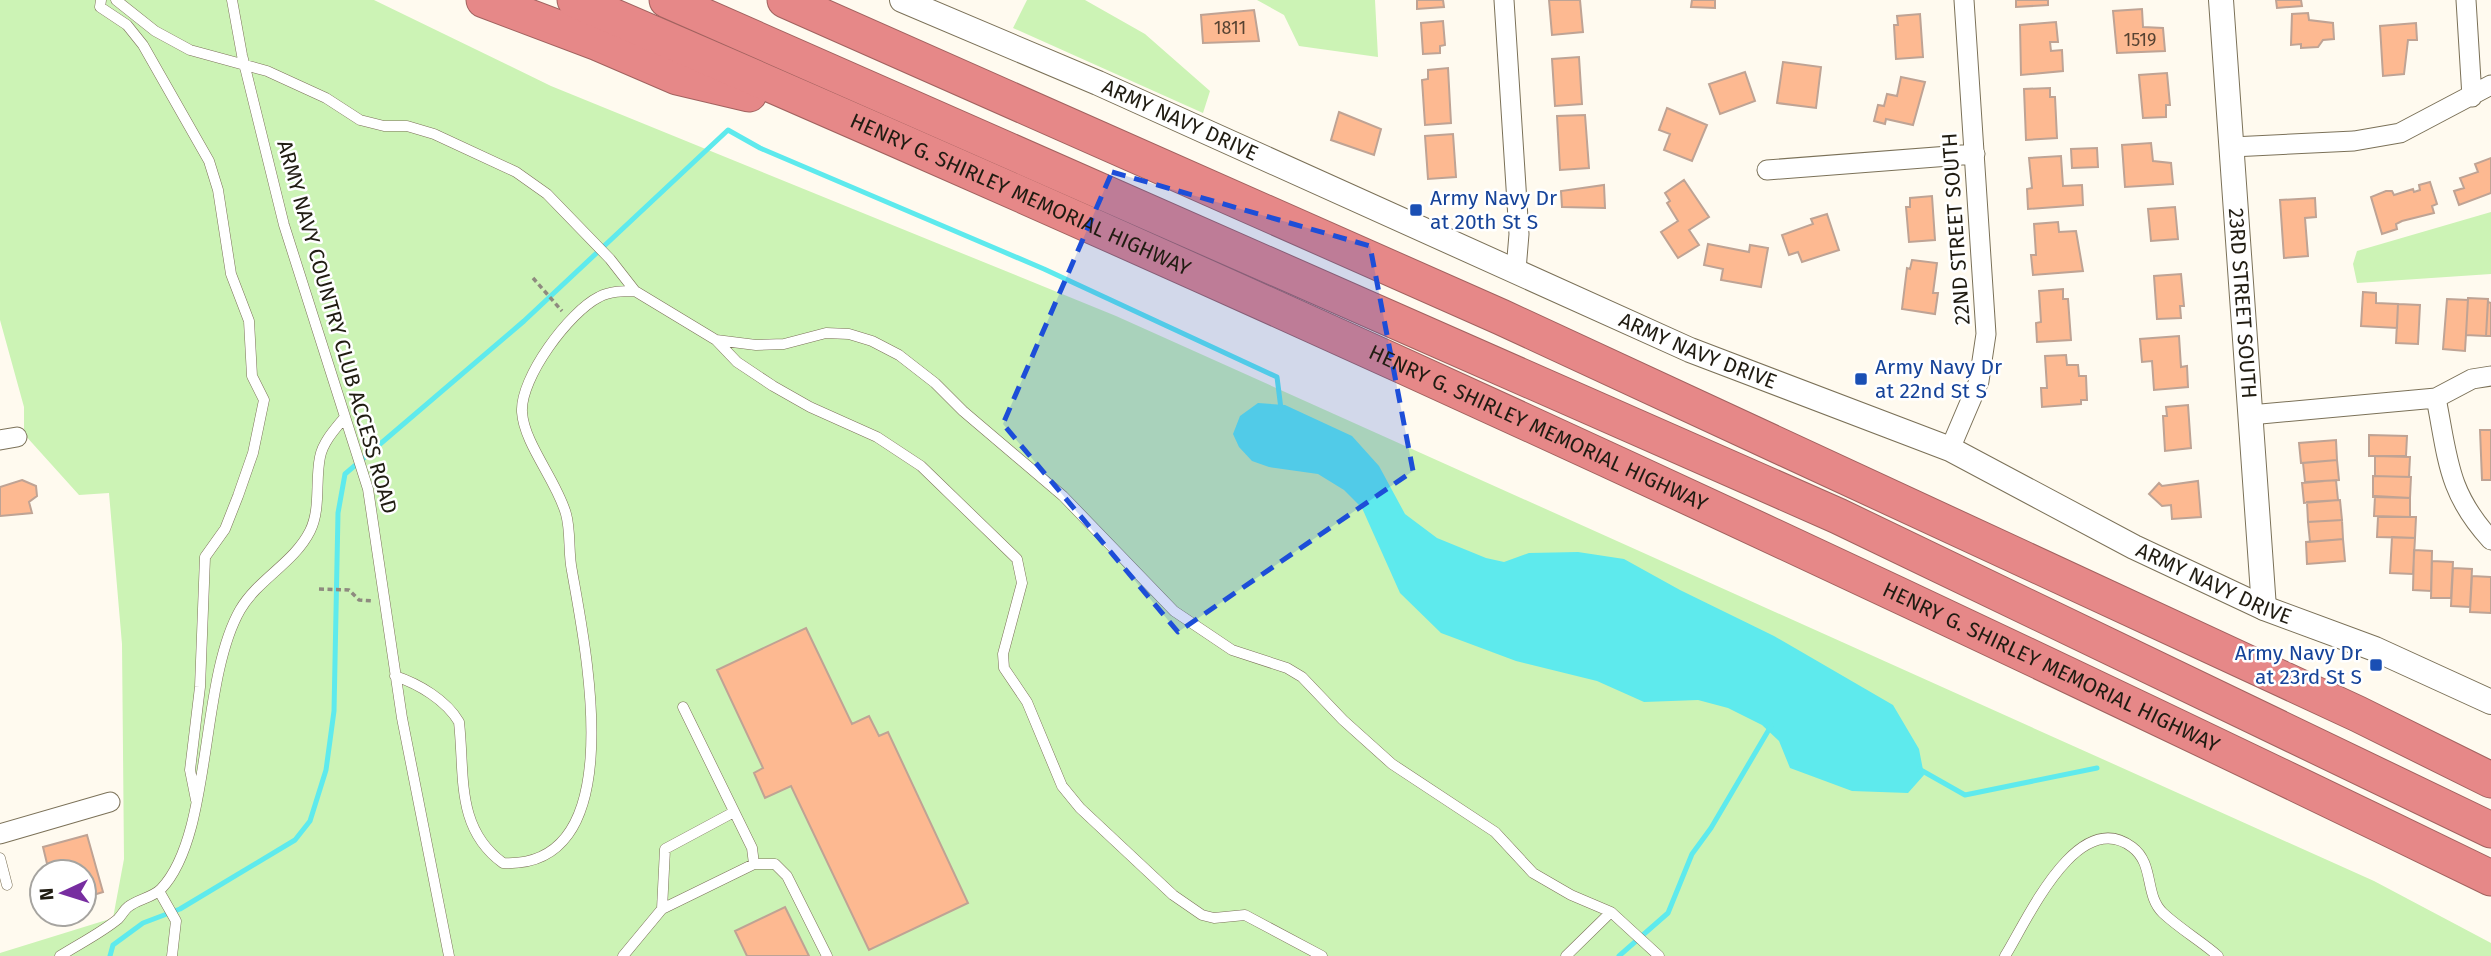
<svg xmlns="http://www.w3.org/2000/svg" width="2491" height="956" viewBox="0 0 2491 956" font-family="'Fira Sans',sans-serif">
  <rect width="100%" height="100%" fill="#fffaef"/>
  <!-- green -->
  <path fill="#ccf3b5" d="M0,0H374L551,86L1116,316L2374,881L2491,943V956H0V953L113,918L124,859L122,644L109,493L79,495L24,434V407L0,320Z
    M1027,0H1085L1145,34L1210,91L1203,113L1013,28Z
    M1257,0H1375L1378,57L1299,46L1284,15Z
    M2491,212V274L2357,283L2353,264L2357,251Z"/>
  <!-- water -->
  <path fill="#5eeaed" d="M1258,403L1285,405L1352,436L1379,466L1405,514L1437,538L1486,558L1504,562L1529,553L1578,552L1624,559L1680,590L1774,636L1893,705L1919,749L1924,775L1908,793L1852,791L1790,768L1779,741L1762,725L1728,708L1698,700L1644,702L1597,681L1516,661L1441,633L1400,593L1362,508L1344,490L1318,474L1269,467L1252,461L1239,447L1233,434L1240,416Z"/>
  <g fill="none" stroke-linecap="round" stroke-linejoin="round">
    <!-- stream -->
    <path stroke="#5eeaed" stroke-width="5" d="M1919,769L1965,795L2097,768
      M110,956L113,945L143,923L180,909L295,840L310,821L326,770L334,711L338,513L345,474L524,321L728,130L760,148L1044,269L1277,377L1281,409
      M1619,956L1668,913L1692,854L1711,828L1771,726"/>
  </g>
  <!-- building -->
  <path fill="#fdb991" stroke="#bfa394" stroke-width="2" d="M1417,0H1443L1444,7L1417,9Z
    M1549,0H1580L1583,32L1552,35Z
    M1692,0H1715V8L1691,7Z
    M2016,0H2048V5L2016,7Z
    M2276,0H2301L2302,6L2277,8Z
    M2142,9L2143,27L2163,28L2165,51L2117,53L2113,11Z
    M1254,10L1259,41L1203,43L1201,15Z
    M2308,13L2309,20L2333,23L2334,39L2323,40L2318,47L2301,48V44L2291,45L2292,14Z
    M1920,14L1923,57L1896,59L1894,25H1898L1897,16Z
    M1443,21L1445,45L1440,46V53L1423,54L1421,23Z
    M2056,22L2058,42H2050L2051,51L2062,50L2063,71L2021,75L2020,25Z
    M2416,23L2417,40H2408L2404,74L2383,76L2380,26Z
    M1579,57L1582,104L1555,106L1552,59Z
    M1783,62L1821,67L1816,108L1777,103Z
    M1448,68L1451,123L1425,125L1422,80L1428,79V70Z
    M1745,72L1755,101L1720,114L1709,84Z
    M2167,73L2170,105H2166V117L2143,118L2139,75Z
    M1901,77L1925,82L1913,125L1886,119L1885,124L1874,121L1878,105L1884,106L1887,94L1897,96Z
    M2050,88V97H2055L2057,138L2026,140L2024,89Z
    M1667,108L1707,125L1692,161L1664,150L1670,134L1659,130Z
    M1339,112L1381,129L1374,155L1331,140Z
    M1585,115L1589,168L1560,170L1557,116Z
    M1453,134L1456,177L1428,179L1425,136Z
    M2151,143L2153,161L2171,163L2173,184L2125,187L2122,145Z
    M2097,148L2098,167L2072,168L2071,149Z
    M2061,156L2063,186L2082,185L2083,205L2028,209L2027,189L2032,188L2029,158Z
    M2491,158V193L2459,205L2454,191L2464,188L2460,178L2478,172L2475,164Z
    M1684,180L1709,217L1689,230L1699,245L1678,258L1661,232L1678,221L1667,203L1670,201L1665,193Z
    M2430,182L2437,204L2432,206L2434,213L2402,221L2396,224L2397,229L2382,234L2371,197L2386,191H2392L2394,195L2413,189L2414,192L2420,190L2419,185Z
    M1604,185L1605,208L1562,207L1561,191Z
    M1932,196L1935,240L1909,242L1906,207H1910V198Z
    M2315,198L2316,217L2305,218L2308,256L2284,258L2280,200Z
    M2175,207L2178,239L2151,241L2148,209Z
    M1827,214L1839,250L1802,262L1798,252L1789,255L1782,235L1813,224L1811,219Z
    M2058,222L2059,232L2076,231L2083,271L2033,275L2031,255H2036L2034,224Z
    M1708,244L1749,252L1750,245L1768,248L1761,287L1721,280L1723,269L1704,265Z
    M1912,260L1937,263L1933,293H1938L1935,314L1902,309L1907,268L1910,269Z
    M2181,274L2184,306H2180L2181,318L2157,319L2154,276Z
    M2063,289V299H2068L2071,340L2037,342L2036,323L2041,322L2039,291Z
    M2363,292L2376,293V303L2398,304L2397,328L2361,326Z
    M2468,298L2488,299L2486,336L2466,335Z
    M2447,299L2468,300L2465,351L2443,349Z
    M2488,302L2491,303V336H2486Z
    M2398,304L2420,305L2418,344L2396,343Z
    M2179,336L2181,367L2187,366L2188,387L2154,390L2152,361L2142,362L2140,339Z
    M2066,355L2067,365H2078L2079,376H2086L2087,400H2081V404L2042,407L2041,388H2047L2045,356Z
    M2188,405L2191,448L2165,451L2163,416H2167L2166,407Z
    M2480,430H2491V480H2482Z
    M2369,435L2407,436L2406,456H2369Z
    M2336,440L2337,460L2301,463L2299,443Z
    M2375,456L2410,457L2409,477L2375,476Z
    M2337,460L2339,480L2305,482L2303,463Z
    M2373,476L2411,477L2410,498L2373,497Z
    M22,480L36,486L37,496L29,502L32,513L0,516V487Z
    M2336,480L2338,500L2304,503L2302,483Z
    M2198,481L2201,517L2172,519L2171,505L2162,506L2149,494L2159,483L2162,486Z
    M2375,496L2410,498V517L2374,516Z
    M2340,500L2342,520L2308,522L2307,502Z
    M2378,517H2416L2415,538L2377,537Z
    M2342,520L2343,539L2310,542L2308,522Z
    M2392,537L2415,538L2413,574L2390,573Z
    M2343,539L2345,561L2307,564L2306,542Z
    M2414,550L2432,551L2431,591L2413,590Z
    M2432,561L2453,562L2451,598H2431Z
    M2453,568L2472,569L2470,607L2451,606Z
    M2472,576L2491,577V613L2470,612Z
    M806,628L852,724L869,716L879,736L888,732L968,903L869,950L791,786L765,798L754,773L763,768L717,670Z
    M87,835L103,892L84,898V872H49L43,847Z
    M785,907L809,956H747L735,931Z"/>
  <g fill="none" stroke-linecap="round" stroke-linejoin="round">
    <defs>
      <path id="service" d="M101,0L100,7L127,25L143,45L209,161L218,190L231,274L249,321L252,376L264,400L253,453L238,496L225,529L205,557L200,687L190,770L196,800
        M116,0L155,31L190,50L267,71L326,98L360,120L384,126H407L434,134L516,172L547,194L610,259L635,291L716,340L756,345L784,344L826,333L849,334L872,341L899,355L935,383L963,411L1063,496L1174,611L1232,650L1287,668L1302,677L1343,720L1392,764L1495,832L1533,873L1571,895L1611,912L1659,956
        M232,0L242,55L284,225L368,489L402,718L449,956
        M716,340L737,362L773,386L810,407L877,437L921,466L1017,559L1022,583L1003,654L1004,668L1027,702L1062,786L1080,808L1173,895L1202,915L1214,918L1245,915L1322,956
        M395,676C419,684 446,700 459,722C465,775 455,828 503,863C633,870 585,646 572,571C568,553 571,531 566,514C557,481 524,444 522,412C520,378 569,312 599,297C610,291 623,291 635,291
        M683,707L752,848L754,864
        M0,858L7,885
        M159,891L176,921L172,956
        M662,909L754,864H775L787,876L827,956
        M60,956C79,944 101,933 118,919C122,915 124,910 128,907C138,899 152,898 161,889C213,835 199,682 240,610C258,579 294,563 310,531C321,509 315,481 320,457C323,442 335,429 345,417
        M623,956L662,909L665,849L734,812
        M1566,956L1611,912
        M2005,956C2027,921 2077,806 2132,847C2155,864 2144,895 2163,913C2180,929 2201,941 2218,956"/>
      <path id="minor" d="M1504,0L1519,234L1516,270
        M2466,0L2472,97
        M2232,147L2354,141L2400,133L2491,85
        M1767,170L1975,154
        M2436,398C2448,458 2447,492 2491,540
        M2250,415L2436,398L2472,379L2491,376
        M0,440L17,437
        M1950,449L1979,381L1986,334L1964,0
        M0,834L110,802"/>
      <g id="tertiary">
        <path id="s1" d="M902,0L1098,83L1690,350L1950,449L2134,547L2264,608L2375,649L2491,702"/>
        <path id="s2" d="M2221,0L2264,608"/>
      </g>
      <g id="motorway">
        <path d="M484,0L598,43L677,77L749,94"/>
        <path id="s3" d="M575,0C1221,277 1859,571 2491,878"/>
        <path d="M667,0L1838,516L2491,830"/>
        <path d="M785,0L1501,317L2358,714L2491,780"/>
      </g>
    </defs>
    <!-- service casing -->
    <use href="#service" stroke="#7b7158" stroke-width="11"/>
    <!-- minor casing -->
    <use href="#minor" stroke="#7b7158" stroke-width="21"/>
    <!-- tertiary casing -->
    <use href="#tertiary" stroke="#7b7158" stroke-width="26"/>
    <!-- motorway casing -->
    <use href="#motorway" stroke="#a1625f" stroke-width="37"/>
    <!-- path -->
    <path stroke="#8e8a7f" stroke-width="3.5" stroke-dasharray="5 3.5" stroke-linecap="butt" d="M533,278L562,311
      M319,589L349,590L359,600L373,601"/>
    <!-- service -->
    <use href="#service" stroke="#fff" stroke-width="10"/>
    <!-- minor -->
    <use href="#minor" stroke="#fff" stroke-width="19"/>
    <!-- tertiary -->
    <use href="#tertiary" stroke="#fff" stroke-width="24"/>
    <!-- motorway -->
    <use href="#motorway" stroke="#e68888" stroke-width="35"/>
  </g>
  <!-- marked area -->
  <path fill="#1d4ed8" fill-opacity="0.2" stroke="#1d4ed8" stroke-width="5" stroke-dasharray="14 9" stroke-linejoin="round" d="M1112,172L1370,246L1413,471L1178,632L1003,424Z"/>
  <!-- markers -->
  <g fill="#1a4fb4" stroke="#fff" stroke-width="2.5">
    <rect x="1409" y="203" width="14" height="14" rx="3.5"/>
    <rect x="1854" y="372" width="14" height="14" rx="3.5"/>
    <rect x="2369" y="658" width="14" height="14" rx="3.5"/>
  </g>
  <g text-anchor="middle" stroke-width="5" stroke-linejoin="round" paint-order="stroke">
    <!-- number labels -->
    <g font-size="18" fill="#574332">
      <text x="1230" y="34">1811</text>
      <text x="2140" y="46">1519</text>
    </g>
    <!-- street labels -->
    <g font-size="21" fill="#201c12" stroke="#fff">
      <text dy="7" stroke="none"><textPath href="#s1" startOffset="303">ARMY NAVY DRIVE</textPath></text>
      <text dy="7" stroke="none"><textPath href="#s3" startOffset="486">HENRY G. SHIRLEY MEMORIAL HIGHWAY</textPath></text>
      <text transform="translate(1956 229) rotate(-94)" y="7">22ND STREET SOUTH</text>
      <text dy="7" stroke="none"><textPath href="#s2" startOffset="304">23RD STREET SOUTH</textPath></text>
      <text transform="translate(337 327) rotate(74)" y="7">ARMY NAVY COUNTRY CLUB ACCESS ROAD</text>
      <text dy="7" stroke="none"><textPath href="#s1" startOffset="870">ARMY NAVY DRIVE</textPath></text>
      <text dy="7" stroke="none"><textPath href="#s3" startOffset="1054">HENRY G. SHIRLEY MEMORIAL HIGHWAY</textPath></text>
      <text dy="7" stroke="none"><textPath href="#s1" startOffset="1437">ARMY NAVY DRIVE</textPath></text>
      <text dy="7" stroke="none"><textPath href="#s3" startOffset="1620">HENRY G. SHIRLEY MEMORIAL HIGHWAY</textPath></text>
    </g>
    <!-- transit labels -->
    <g font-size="21" fill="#164399" stroke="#fff" text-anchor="start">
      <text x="1430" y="205">Army Navy Dr<tspan x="1430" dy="24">at 20th St S</tspan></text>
      <text x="1875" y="374">Army Navy Dr<tspan x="1875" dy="24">at 22nd St S</tspan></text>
      <text x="2362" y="660" text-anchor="end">Army Navy Dr<tspan x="2362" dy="24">at 23rd St S</tspan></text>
    </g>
  </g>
  <!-- north arrow -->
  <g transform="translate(63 893) rotate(266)"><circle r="33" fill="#ffffff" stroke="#a6a4a0" stroke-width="2"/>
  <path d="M0-5L12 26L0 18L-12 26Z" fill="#772da0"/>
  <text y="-10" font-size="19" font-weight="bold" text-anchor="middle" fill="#201c12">N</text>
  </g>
</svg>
